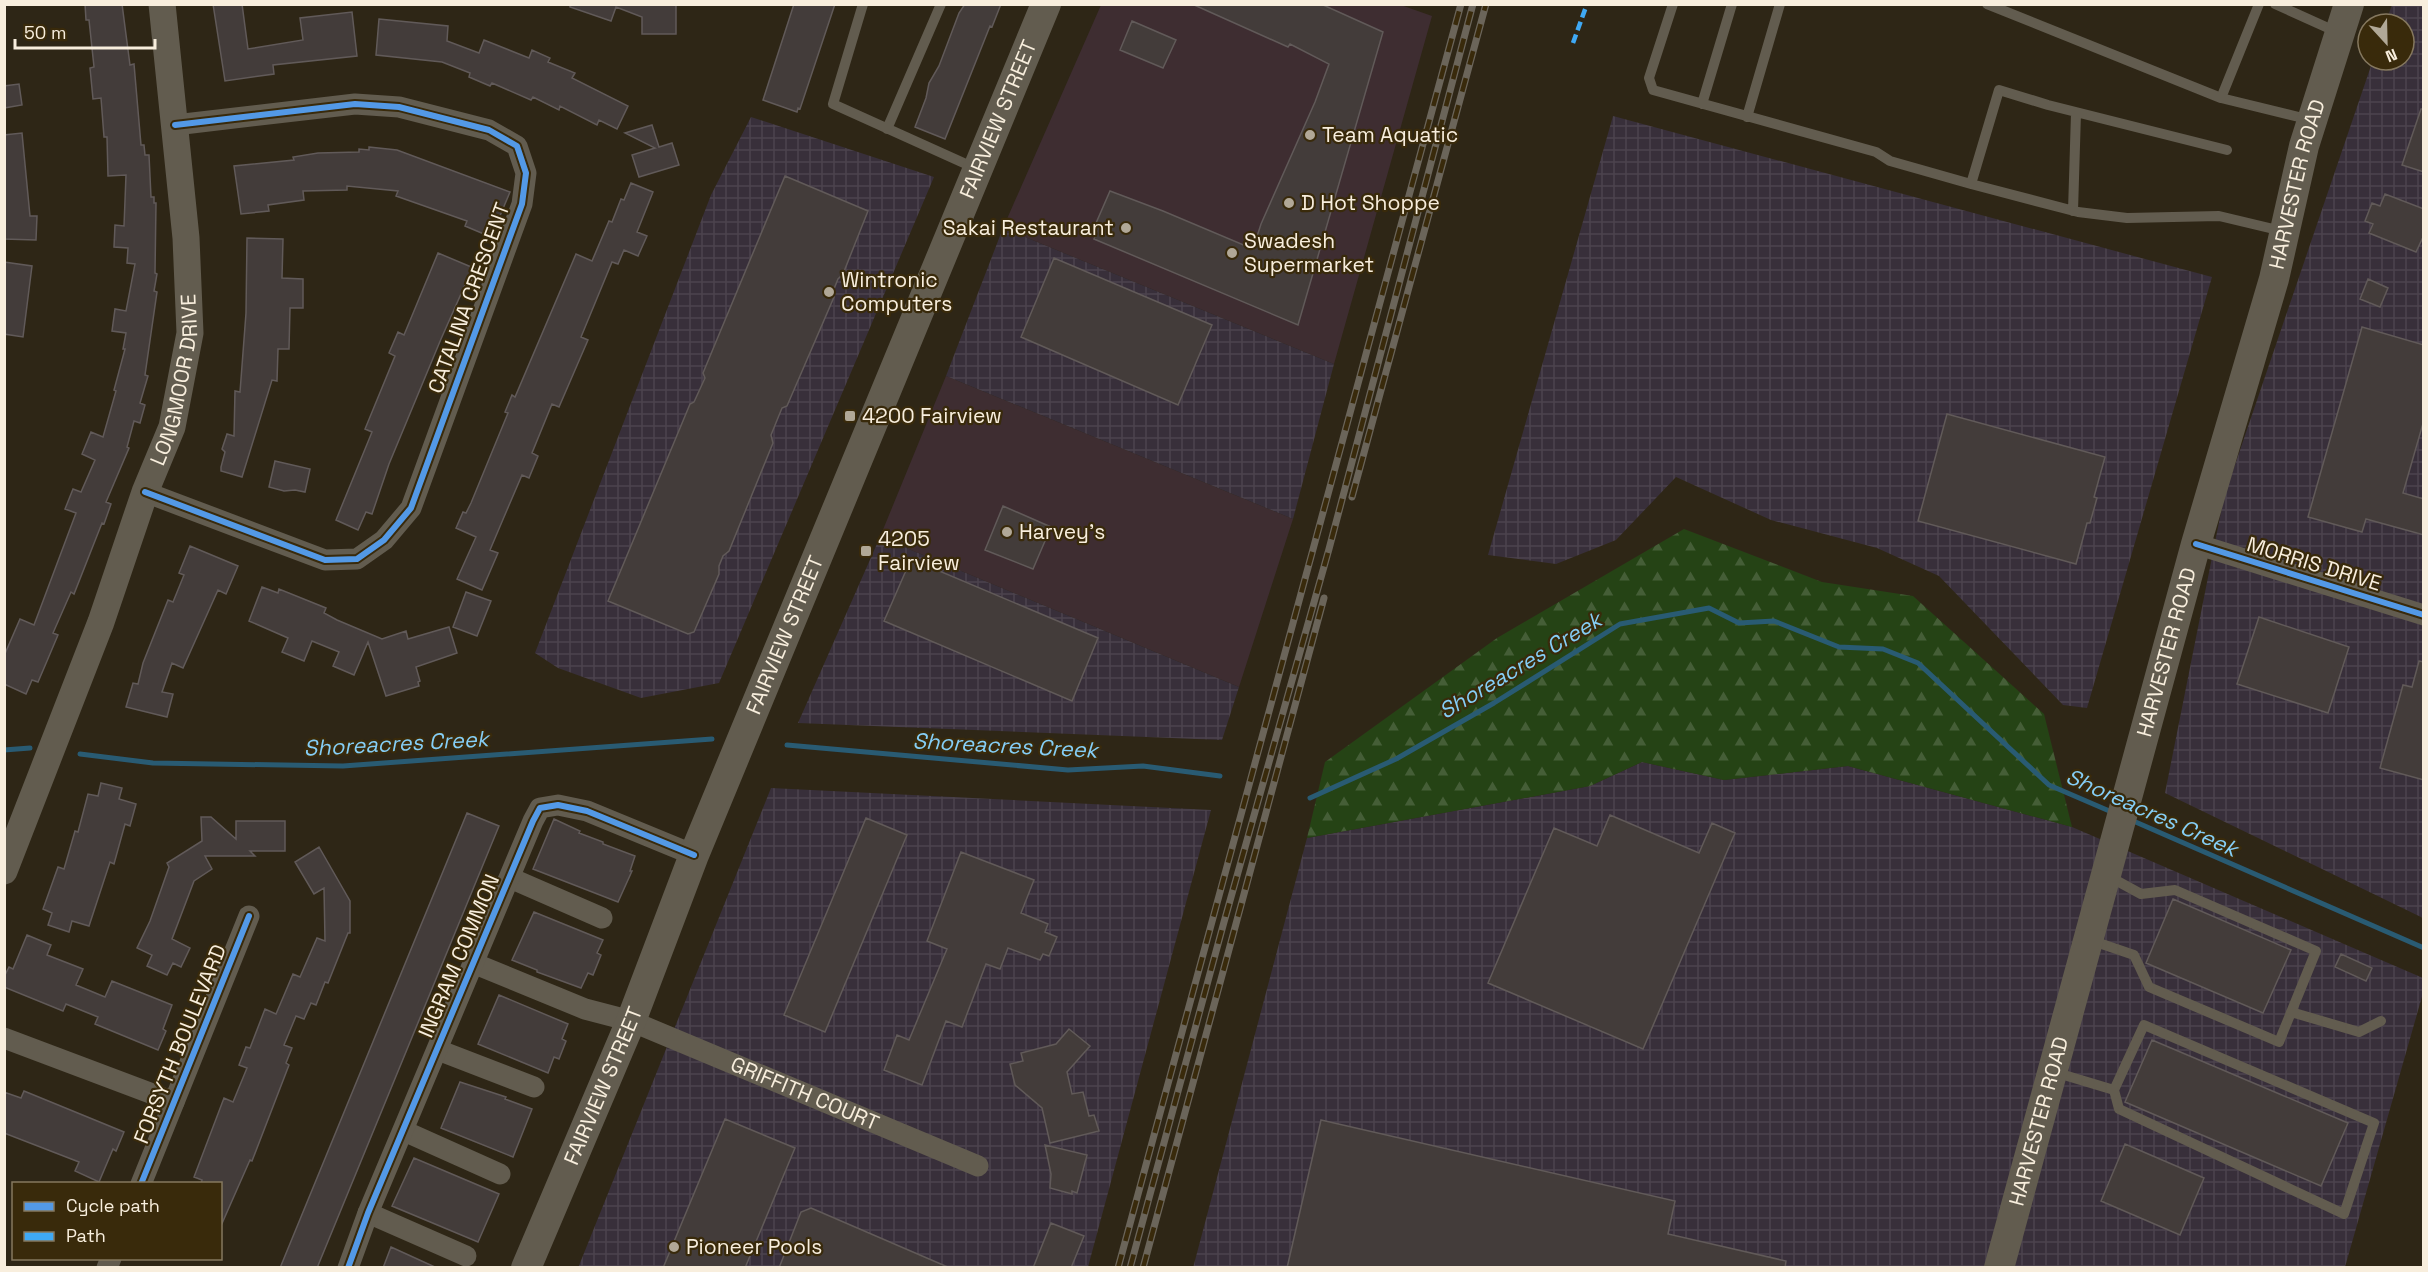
<svg xmlns="http://www.w3.org/2000/svg" width="2428" height="1272" viewBox="0 0 2428 1272" font-family="'Space Grotesk',sans-serif">
  <defs>
    <pattern id="industrial-grid" width="8" height="8" patternUnits="userSpaceOnUse" patternTransform="scale(1.5)"><rect width="8" height="8" fill="#382f3a"/><path d="M0 4h8M4 0v8" fill="none" stroke="#4c434d"/></pattern>
    <pattern id="forest-firs" width="22" height="20" patternUnits="userSpaceOnUse" patternTransform="scale(1.5)"><rect width="22" height="20" fill="#254315"/><path d="M5 1l3.5 6h-7zM16 11l3.5 6h-7z" fill="#455e37"/></pattern>
  </defs>
  <rect width="100%" height="100%" fill="#2e2616"/>
  <!-- commercial -->
  <path fill="#3e2d31" d="M1398,4L1432,16L1334,364L1003,228L1101,5Z
    M946,376L1293,519L1239,687L880,537Z"/>
  <!-- industrial -->
  <path fill="url(#industrial-grid)" d="M2392,5H2423V918L2165,793L2224,497L2373,60H2404V24H2385Z
    M1613,116L2212,277L2087,708L2063,705L1939,576L1877,548L1771,520L1676,477L1616,540L1556,564L1488,555Z
    M751,117L934,177L719,683L641,698L558,668L535,653L711,195Z
    M1003,228L1334,364L1293,519L946,376Z
    M880,537L1239,687L1222,740L798,723Z
    M1642,762L1724,780L1848,766L2072,827L2423,978V993L2345,1267L1193,1268L1307,838L1590,786Z
    M771,788L1211,810L1088,1267L578,1268Z"/>
  <!-- forest -->
  <path fill="url(#forest-firs)" d="M1684,529L1822,582L1913,596L2044,714L2072,827L1848,766L1724,780L1642,762L1590,786L1307,838L1325,762L1497,638Z"/>
  <g fill="none" stroke-linecap="round" stroke-linejoin="round">
    <!-- stream -->
    <path stroke="#295b73" stroke-width="5" d="M787,745L1068,770L1143,766L1220,776
      M4,750L30,748
      M80,754L153,763L343,766L712,739
      M1310,798L1396,759L1494,703L1620,624L1709,608L1739,623L1774,621L1839,647L1883,649L1918,663L2049,785L2114,813
      M2131,820L2424,948"/>
  </g>
  <!-- building -->
  <path fill="#433c3a" stroke="#615a59" stroke-width="1.5" d="M85,4H122L130,65L134,64L141,145H144L145,155H149L151,197H154V203H156L155,273L157,274L154,291L157,292L145,375L148,376L140,403L145,405L140,423L134,421L127,447L129,448L106,502L111,504L104,524L102,523L74,594L71,592L53,633L58,635L47,661L38,682L32,680L26,694L4,684V656L20,619L34,625L76,513L65,509L73,489L81,492L95,460L82,454L91,432L103,437L116,391L114,390L125,349H123L126,333L112,331L115,309L126,311L135,264L127,263L128,248L114,247L115,225L124,226L126,175L108,176L107,137H104L101,98L93,99L90,68L94,67L89,20H86Z
    M213,4H242L248,49L303,40L300,18L352,12L357,56L273,65L274,74L225,81Z
    M570,4H676V34H642V17L616,7L611,21L570,7Z
    M794,4H835L800,109L798,108L797,112L763,100Z
    M965,4H1001L992,27L990,26L945,139L915,127L926,98L929,83L939,66L959,13Z
    M1192,4H1321L1383,32L1298,325L1094,239L1097,231L1093,230L1110,191L1163,211L1253,249L1261,224L1315,102L1329,64L1290,44L1288,47Z
    M379,19L448,26L447,41L479,53L484,40L529,58L532,50L550,58L548,62L575,73L572,78L628,106L617,129L599,120L597,125L560,106L559,110L533,97L531,100L492,83L490,86L469,77L470,73L442,62L376,55Z
    M1132,21L1176,40L1163,68L1120,50Z
    M19,84L22,105L4,108V86Z
    M2421,109H2424V172L2402,165Z
    M652,125L659,147L672,143L679,165L639,177L632,155L655,148L625,133Z
    M22,133L30,216H37L36,240L4,239V135Z
    M369,147L397,150L510,192L491,237L465,226L467,221L396,196L398,191L347,186V190L303,191L304,200L268,205L269,211L241,214L234,166L294,160L293,157L318,153L359,152V149L369,150Z
    M785,176L868,211L843,274L838,279L834,289V297L787,406L782,408L771,435L773,443L729,551L723,556L719,566V574L694,632L688,634L608,601L690,404L694,402L705,378L703,373Z
    M631,183L653,192L637,232L647,236L638,256L624,250L618,264L612,262L581,337L588,340L559,407L552,404L532,453L538,456L529,478L522,475L504,517L490,550L498,553L482,590L457,579L476,537L456,528L463,512L466,513L471,503L508,413L505,412L512,395L515,397L576,254L592,261L609,221L612,222L621,199L624,200Z
    M2385,194L2424,209V235L2416,252L2369,233L2373,224L2365,221L2372,203L2380,206Z
    M247,238L283,239L282,278L303,279V308H290L289,349H278L277,381L272,380L242,477L221,471V467L225,452L222,449L227,434L234,436L235,391L240,392L246,313Z
    M438,253L476,269L469,286L465,285L441,339L389,464L372,514L366,512L358,530L336,520L372,432L365,429L395,356L389,353L398,332L404,335Z
    M1054,258L1212,325L1178,405L1021,337Z
    M4,262L32,266L23,337L4,334Z
    M2368,279L2388,288L2380,307L2360,299Z
    M2362,327L2424,345V420L2403,493L2424,499V535L2366,519L2362,532L2308,517Z
    M1947,414L2105,457L2094,497L2097,498L2090,523H2087L2076,564L1918,521Z
    M275,461L310,469L305,492L295,490L284,491L269,487Z
    M1003,506L1051,527L1033,569L985,550Z
    M190,546L238,566L226,594L218,590L183,668L172,663L162,692L173,694L167,717L126,707L133,683L138,684L143,663L168,600L173,602L184,575L179,573Z
    M911,559L1098,638L1072,701L884,621Z
    M262,587L278,593L279,589L326,608L324,613L337,620L382,639L406,631L408,639L449,627L457,653L416,667L420,681L418,682L419,686L386,696L368,642L354,675L333,666L339,652L312,641L304,661L282,652L288,638L249,621Z
    M466,592L491,601L477,636L453,627Z
    M2259,617L2349,647L2328,713L2237,684Z
    M2419,661L2424,662V780L2380,768L2403,685L2412,687Z
    M101,783L122,788L119,799L136,804L130,826L125,824L114,864L110,862L89,926L72,921L69,932L48,925L52,913L43,909L58,867L64,869L75,831L78,832L88,794L98,796Z
    M467,813L499,826L317,1268H280Z
    M1610,815L1699,853L1712,823L1735,833L1643,1049L1488,983L1554,828L1597,846Z
    M201,817H211L236,839V821H285V851H250L255,856H205L212,869L194,881L172,939L190,948L181,967L173,963L167,975L147,966L152,955L137,948L150,921L169,867L167,863L202,841Z
    M866,818L907,835L825,1032L784,1015Z
    M554,819L580,831L579,833L603,842V844L635,856L630,871H632L618,902L533,869Z
    M319,847L350,901V933H348L328,983L325,982L316,1005L311,1003L304,1019L296,1016L284,1045L292,1048L286,1063L289,1065L252,1161L250,1160L220,1228V1184H201L202,1180L194,1177L224,1098L233,1102L247,1068L239,1065L246,1047L250,1048L265,1009L276,1014L293,974L300,977L317,938L325,941L324,888L314,894L295,862Z
    M961,852L1034,880L1021,913L1048,924L1045,932L1057,937L1049,956L1043,954L1040,960L1008,948L1000,969L986,964L962,1027L946,1021L922,1085L884,1070L897,1035L909,1040L947,949L927,941Z
    M2173,899L2291,950L2263,1013L2146,963Z
    M534,912L603,940L597,953L601,955L593,975L588,973L581,988L537,972V970L512,960Z
    M27,935L51,945L47,955L83,969L76,985L105,997L112,981L172,1005L163,1029L166,1031L158,1050L95,1024L98,1017L66,1004L63,1011L4,987V977L9,967L13,969Z
    M2341,954L2372,968L2366,981L2335,967Z
    M499,995L568,1024L562,1039L566,1041L559,1059L554,1057L548,1073L478,1044Z
    M1069,1029L1090,1046L1067,1072L1072,1094L1083,1092L1089,1116L1094,1115L1099,1131L1050,1143L1042,1108L1015,1085L1010,1064L1023,1061L1021,1053L1056,1044Z
    M2152,1040L2348,1123L2321,1186L2125,1102Z
    M460,1082L506,1097L505,1099L532,1109L513,1157L441,1128Z
    M24,1091L124,1132L116,1151L113,1149L99,1182L75,1171L79,1162L4,1133V1092L21,1098Z
    M725,1119L795,1148L745,1268H663Z
    M1321,1120L1675,1201L1668,1234L1786,1261L1785,1268H1287Z
    M2125,1144L2204,1178L2180,1235L2101,1201Z
    M1045,1145L1087,1155L1077,1193L1072,1191V1194L1050,1188L1051,1174Z
    M414,1158L499,1194L478,1242L392,1206Z
    M811,1208L950,1268H779L801,1212Z
    M1051,1223L1084,1236L1071,1268H1033Z
    M391,1247L437,1268H383Z"/>
  <g fill="none" stroke-linecap="round" stroke-linejoin="round">
    <!-- service -->
    <path stroke="#625c4f" stroke-width="10" d="M863,4L833,104L977,169
      M1673,4L1649,78L1653,90L1876,152L1890,161L1971,184
      M1987,4L2221,98L2311,120
      M2275,4L2337,32
      M2221,98L2259,4
      M1702,104L1732,4
      M1747,117L1780,4
      M887,129L941,4
      M2227,150L2048,105L1999,90L1971,184L2078,212L2127,218L2219,216L2282,231
      M2073,211L2076,113
      M2090,940L2134,955L2149,987L2279,1042L2316,951L2175,890L2141,894L2108,876
      M2291,1012L2359,1032L2381,1021
      M2144,1025L2374,1123L2344,1214L2119,1109L2114,1090Z
      M2054,1072L2114,1090"/>
    <!-- minor -->
    <g stroke="#625c4f" stroke-width="21">
      <path d="M145,492L325,560L357,559L384,540L411,508L522,204L526,173L517,146L489,130L399,107L355,104L175,125"/>
      <path d="M2196,544L2424,615"/>
      <path d="M510,878L602,918"/>
      <path id="s1" d="M473,963L585,1009L631,1021L978,1166"/>
      <path d="M4,1038L174,1102"/>
      <path d="M438,1050L534,1087"/>
      <path d="M404,1131L500,1174"/>
      <path d="M141,1184L249,916"/>
      <path d="M368,1213L466,1256"/>
      <path d="M107,1268L111,1258"/>
      <path d="M348,1268L368,1213L533,821L540,808L558,805L587,811L694,855"/>
    </g>
    <!-- tertiary -->
    <path stroke="#625c4f" stroke-width="27" id="s2" d="M4,871L101,622L145,492L172,427L190,333L186,238L162,4"/>
    <!-- secondary -->
    <g stroke="#625c4f" stroke-width="30">
      <path id="s3" d="M526,1268L631,1021L694,855L1046,4"/>
      <path id="s4" d="M1999,1268L2196,544L2274,279L2304,146L2349,4"/>
    </g>
    <defs>
      <path id="rail" d="M1352,497L1486,4
        M1118,1268L1461,4
        M1130,1268L1224,922L1329,549L1473,4
        M1143,1268L1324,598"/>
    </defs>
    <!-- rail casing -->
    <use href="#rail" stroke="#6b655a" stroke-width="7"/>
    <!-- rail -->
    <use href="#rail" stroke="#392a0b" stroke-width="4.5" stroke-dasharray="14" stroke-linecap="butt"/>
    <!-- quiet -->
    <path stroke="#3fa9f5" stroke-width="4.5" stroke-dasharray="9 4.5" stroke-linecap="butt" d="M1573,43L1587,4"/>
    <defs>
      <path id="cycleway" d="M145,492L325,560L357,559L384,540L411,508L522,204L526,173L517,146L489,130L399,107L355,104L175,125
        M2196,544L2424,615
        M141,1184L249,916
        M348,1268L368,1213L533,821L540,808L558,805L587,811L694,855"/>
    </defs>
    <!-- cycleway casing -->
    <use href="#cycleway" stroke="#392a0b" stroke-width="10"/>
    <!-- cycleway -->
    <use href="#cycleway" stroke="#5399e6" stroke-width="6"/>
  </g>
  <!-- markers -->
  <g fill="#b1a897" stroke="#392a0b" stroke-width="2">
    <circle cx="1310" cy="135" r="6"/>
    <circle cx="1289" cy="203" r="6"/>
    <circle cx="1126" cy="228" r="6"/>
    <circle cx="1232" cy="253" r="6"/>
    <circle cx="829" cy="292" r="6"/>
    <rect x="844" y="410" width="12" height="12" rx="3"/>
    <circle cx="1007" cy="532" r="6"/>
    <rect x="860" y="545" width="12" height="12" rx="3"/>
    <circle cx="674" cy="1247" r="6"/>
  </g>
  <g text-anchor="middle" stroke-width="4.5" stroke-linejoin="round" paint-order="stroke">
    <!-- street labels -->
    <g font-size="21" fill="#f8eedd" stroke="#392a0b">
      <text dy="7" stroke="none"><textPath href="#s3" startOffset="1242">FAIRVIEW STREET</textPath></text>
      <text dy="7" stroke="none"><textPath href="#s4" startOffset="1124">HARVESTER ROAD</textPath></text>
      <text transform="translate(469 298) rotate(-70)" y="7">CATALINA CRESCENT</text>
      <text dy="7" stroke="none"><textPath href="#s2" startOffset="522">LONGMOOR DRIVE</textPath></text>
      <text transform="translate(2314 564) rotate(17)" y="7">MORRIS DRIVE</text>
      <text dy="7" stroke="none"><textPath href="#s3" startOffset="684">FAIRVIEW STREET</textPath></text>
      <text dy="7" stroke="none"><textPath href="#s4" startOffset="638">HARVESTER ROAD</textPath></text>
      <text transform="translate(459 956) rotate(-67)" y="7">INGRAM COMMON</text>
      <text transform="translate(180 1044) rotate(-68)" y="7">FORSYTH BOULEVARD</text>
      <text dy="7" stroke="none"><textPath href="#s3" startOffset="198">FAIRVIEW STREET</textPath></text>
      <text dy="7" stroke="none"><textPath href="#s1" startOffset="357">GRIFFITH COURT</textPath></text>
      <text dy="7" stroke="none"><textPath href="#s4" startOffset="152">HARVESTER ROAD</textPath></text>
    </g>
    <!-- poi labels -->
    <g font-size="21" fill="#f8eedd" stroke="#392a0b" text-anchor="start">
      <text x="1322" y="142">Team Aquatic</text>
      <text x="1301" y="210">D Hot Shoppe</text>
      <text x="1114" y="235" text-anchor="end">Sakai Restaurant</text>
      <text x="1244" y="248">Swadesh<tspan x="1244" dy="24">Supermarket</tspan></text>
      <text x="841" y="287">Wintronic<tspan x="841" dy="24">Computers</tspan></text>
      <text x="862" y="423">4200 Fairview</text>
      <text x="1019" y="539">Harvey's</text>
      <text x="878" y="546">4205<tspan x="878" dy="24">Fairview</tspan></text>
      <text x="686" y="1254">Pioneer Pools</text>
    </g>
    <!-- water labels -->
    <g font-size="22" font-style="italic" fill="#85cef6" stroke="#392a0b">
      <text transform="translate(1520 665) rotate(-31)" y="8">Shoreacres Creek</text>
      <text transform="translate(396 743) rotate(-3)" y="8">Shoreacres Creek</text>
      <text transform="translate(1005 745) rotate(3)" y="8">Shoreacres Creek</text>
      <text transform="translate(2152 812) rotate(24)" y="8">Shoreacres Creek</text>
    </g>
  </g>
  <!-- border -->
  <rect width="2428" height="1272" fill="none" stroke="#f8eedd" stroke-width="12"/>
  <!-- legend -->
  <rect x="12" y="1182" width="210" height="78" fill="#392a0b" stroke="#85785f" stroke-width="1.5"/>
  <rect x="24" y="1202" width="30" height="9" fill="#5399e6" stroke="#85785f" stroke-width="1.5"/>
  <text x="66" y="1212" font-size="18" fill="#f8eedd">Cycle path</text>
  <rect x="24" y="1232" width="30" height="9" fill="#3fa9f5" stroke="#85785f" stroke-width="1.5"/>
  <text x="66" y="1242" font-size="18" fill="#f8eedd">Path</text>
  <!-- north arrow -->
  <g transform="translate(2386 42) rotate(158)"><circle r="28" fill="#392a0b" stroke="#85785f" stroke-width="1.5"/>
  <path d="M0-4.5L10 22L0 15L-10 22Z" fill="#b1a897"/>
  <text y="-9" font-size="16" font-weight="bold" text-anchor="middle" fill="#f8eedd">N</text>
  </g>
  <!-- scale -->
  <path d="M15 39v9h140v-9" fill="none" stroke="#f8eedd" stroke-width="3"/>
  <text x="24" y="39" font-size="18" fill="#f8eedd" stroke="#392a0b" stroke-width="4.5" paint-order="stroke">50 m</text>
</svg>
